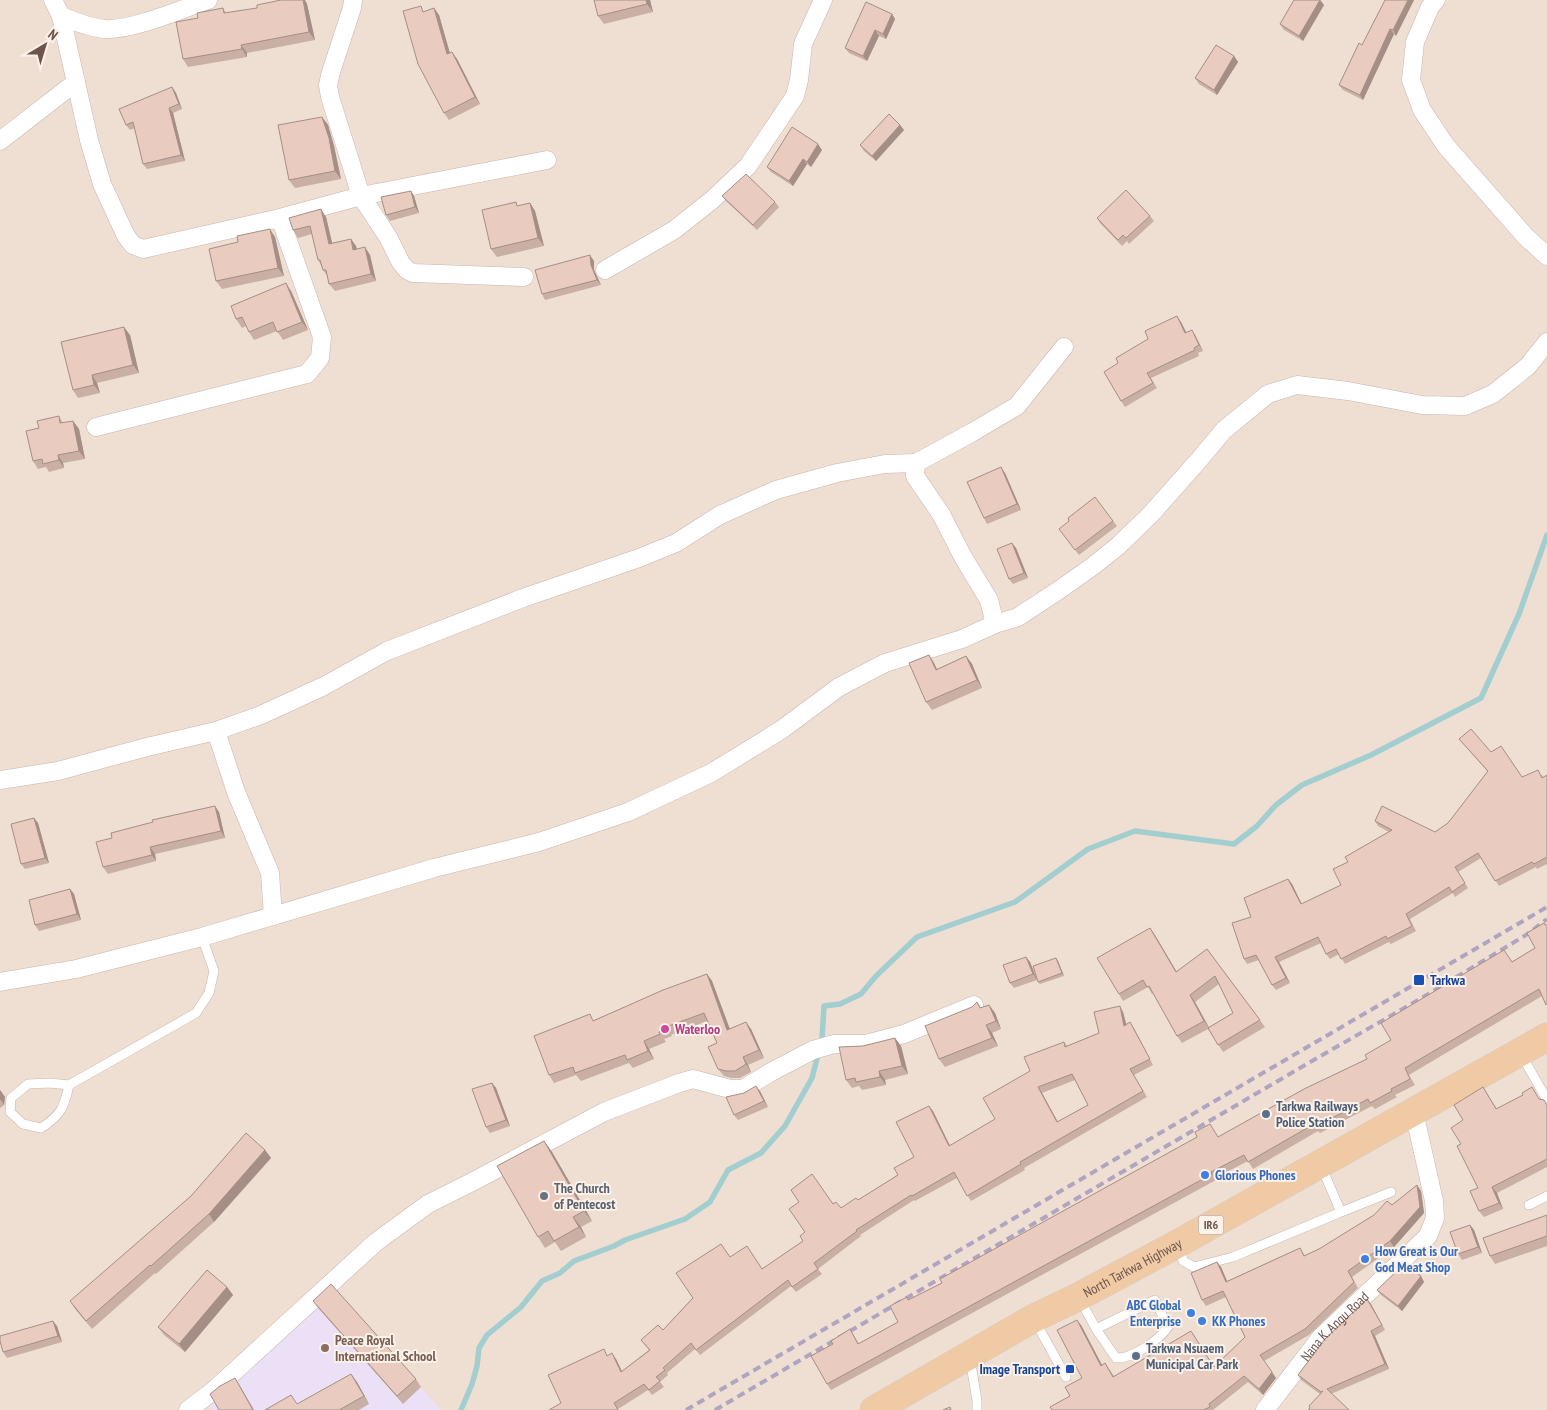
<svg xmlns="http://www.w3.org/2000/svg" width="1547" height="1410" viewBox="0 0 1547 1410" font-family="'PT Sans Narrow',sans-serif">
  <rect width="100%" height="100%" fill="#f9eee3"/>
  <!-- residential -->
  <path fill="#efdfd3" d="M0,0H1547V1410H0Z"/>
  <!-- education -->
  <path fill="#ebe0f5" d="M326,1290L442,1410H211L209,1406Z"/>
  <g fill="none" stroke-linecap="round" stroke-linejoin="round">
    <!-- stream -->
    <path stroke="#a3cecf" stroke-width="5.5" d="M461,1410L472,1384L477,1366L479,1348L487,1335L521,1307L542,1281L560,1273L574,1261L614,1246L625,1240L685,1219L710,1202L728,1170L761,1153L785,1126L812,1078L822,1039L824,1006L840,1004L861,994L876,976L917,937L1015,902L1088,849L1135,831L1234,844L1257,826L1276,805L1302,785L1371,755L1481,698L1519,614L1547,535"/>
    <defs>
      <path id="service" d="M1521,1054L1547,1100
        M69,1085C64,1108 61,1115 41,1128L23,1124L10,1112L11,1098L28,1084L50,1083L69,1085L196,1013L209,993L214,971L202,937
        M1321,1166L1341,1212L1391,1192
        M1529,1205L1547,1196
        M1180,1247L1183,1261L1194,1267L1233,1257L1341,1212
        M1080,1299L1096,1329L1116,1358C1132,1359 1158,1341 1168,1327L1155,1300L1096,1329
        M1035,1321L1066,1377
        M970,1358L977,1401V1410"/>
      <g id="minor">
        <path d="M53,0L61,16L89,140L102,184L126,236L133,245L143,249L280,218L361,196L547,160"/>
        <path d="M353,0L352,8L331,72L328,85L330,97L361,196L388,237L401,263L407,270L413,273L524,277"/>
        <path d="M1436,0L1430,7L1415,42L1411,80L1422,110L1446,146L1526,237L1547,256"/>
        <path d="M61,16C74,21 90,28 105,29C131,31 182,9 208,0"/>
        <path d="M0,141L76,82"/>
        <path d="M605,270L674,230L712,200L748,166L795,96L799,80L803,44L823,0"/>
        <path d="M96,427L307,374L320,358L322,337L280,218"/>
        <path d="M995,624L989,600L963,557L941,514L915,476L916,463L971,433L1017,406L1064,347"/>
        <path d="M216,731L236,792L270,873L273,916"/>
        <path d="M0,780L58,771L147,747L216,731L261,715L324,686L387,651L523,598L639,558L676,543L720,515L776,490L837,473L885,464L916,463"/>
        <path d="M0,982L76,969L202,937L434,868L539,842L628,812L711,773L781,730L839,687L885,663L962,639L995,624L1018,617L1059,590L1093,566L1118,546L1151,514L1198,461L1224,430L1268,394L1297,385L1348,391L1422,405L1465,406L1493,394L1528,366L1547,342"/>
        <path d="M188,1410L213,1391L376,1242L428,1204L472,1182L604,1112L679,1083L693,1079L730,1089H743L771,1072L813,1050L834,1044H866L904,1034L974,1005"/>
        <path id="s1" d="M1265,1410L1321,1337L1428,1236L1435,1218L1434,1201L1414,1112"/>
      </g>
      <g id="primary">
        <path id="s2" d="M874,1410L1034,1318L1078,1297L1179,1243L1547,1037"/>
      </g>
    </defs>
    <!-- service casing -->
    <use href="#service" stroke="#c8b5ac" stroke-width="10"/>
    <!-- minor casing -->
    <use href="#minor" stroke="#c8b5ac" stroke-width="19"/>
    <!-- primary casing -->
    <use href="#primary" stroke="#d6cfcd" stroke-width="29"/>
    <!-- service -->
    <use href="#service" stroke="#fff" stroke-width="9"/>
    <!-- minor -->
    <use href="#minor" stroke="#fff" stroke-width="18"/>
    <!-- primary -->
    <use href="#primary" stroke="#efcaa4" stroke-width="28"/>
    <!-- rail -->
    <path stroke="#b0a4c0" stroke-width="4" stroke-dasharray="8 5" stroke-linecap="butt" d="M686,1410L1547,907
      M715,1410L1300,1068L1425,996L1526,935L1547,919"/>
  </g>
  <!-- wall -->
  <path fill="#c9afa4" fill-rule="evenodd" d="M594,0H650L653,12L604,24L598,16Z
    M1320,0L1324,5L1303,41L1284,30L1280,24Z
    M1385,0H1414L1396,36L1394,34L1363,100L1343,90L1339,85L1362,45Z
    M307,4L315,40L247,53V57L188,67L183,59L198,18L223,8L226,13Z
    M434,8L439,15L450,53L457,59L480,104L449,120L444,113L425,11Z
    M892,14L895,19L886,39L879,36L867,61L849,53L845,48Z
    M1234,56L1238,62L1217,95L1199,84L1195,78Z
    M172,87L176,93L182,109L173,113L185,161L147,169L143,164L135,128L130,130L126,125Z
    M322,117L328,125L334,146L341,179L295,188L289,180Z
    M900,125L904,130L876,161L864,151L860,145Z
    M822,150L811,167L807,164L793,186L771,172L767,167Z
    M411,191L414,196L419,213L390,221L386,215Z
    M722,196L775,202L779,207L757,230L726,201Z
    M530,203L535,211L544,246L497,257L491,249L519,206Z
    M1150,216L1154,221L1129,244L1127,241L1122,246L1100,223L1097,218Z
    M326,217L332,243L351,239L356,246L357,249L370,255L376,281L335,291L329,284L328,277L323,270L321,265L318,260L312,234L298,238L293,230Z
    M275,237L284,276L222,289L216,281L238,242Z
    M594,261V270L601,285L545,300L542,294Z
    M291,291L308,330L283,340L277,331L254,340L249,332L246,326L242,328L236,319Z
    M1181,322L1186,332L1195,335L1203,351L1198,353L1199,356L1151,378L1157,388L1125,407L1121,401Z
    M130,335L139,373L97,383L100,393L78,398L73,390Z
    M59,416L63,423L73,421L79,429L85,459L63,463L64,468L49,472L46,467L38,469L33,461L39,428Z
    M1005,473L1021,510L987,524L984,518Z
    M1113,521L1117,526L1079,555L1059,529Z
    M1016,548L1028,578L1013,584L1009,579Z
    M929,655L934,663L937,669L966,656L972,664L982,688L932,710L926,702Z
    M1459,739L1491,752L1522,777L1542,775L1543,777L1547,775V864L1537,869L1536,867L1499,886L1481,858L1458,872L1468,888L1455,897L1453,893L1410,919L1416,931L1391,944L1389,942L1345,964L1339,954L1330,959L1326,954L1321,943L1279,962L1290,983L1276,990L1272,985L1259,960L1247,964L1244,959L1251,917L1288,879L1292,884L1302,904L1341,885L1389,832L1378,826L1375,821L1435,832L1448,823L1488,772Z
    M219,812L225,838L155,854L156,861L108,874L103,867Z
    M34,818L38,823L49,863L25,869L21,864Z
    M70,889L74,894L81,920L39,931L35,925Z
    M1545,925H1547V1006L1542,996L1409,1075L1415,1085L1395,1095L1397,1097L1375,1109L1372,1106L1320,1133L1318,1131L1253,1169L1248,1161L1215,1178L1216,1180L831,1390L827,1384L833,1344L850,1329L859,1344L898,1322L908,1300L942,1283L1367,1059L1391,1040L1512,962L1535,948Z
    M1150,928L1176,972L1207,949L1265,1027L1223,1052L1208,1029L1182,1043L1177,1036L1153,993L1152,994L1148,987L1123,1001L1119,994ZM1219,984L1233,1013L1209,1027L1195,1002Z
    M1026,957L1030,962L1037,980L1014,988L1010,983Z
    M1056,958L1058,961L1064,976L1040,984L1038,982Z
    M707,974L712,981L730,1029H751L764,1058L748,1065L751,1072L740,1078H731L724,1076L718,1069L717,1043L707,1021L671,1035L672,1036L664,1039L666,1042L649,1049L654,1059L633,1068L629,1063L581,1081L576,1075L554,1083L549,1075L594,1020Z
    M977,1002L981,1008L989,1005L995,1013L1001,1029L992,1033L998,1046L945,1067L939,1059L972,1007Z
    M1123,1012L1126,1024L1130,1022L1134,1028L1153,1065L1134,1075L1147,1097L1024,1168L1025,1170L971,1201L957,1178L915,1201L914,1200L860,1235L861,1236L818,1269L822,1274L796,1292L791,1286L700,1355L695,1349L667,1373L668,1375L660,1382L664,1387L652,1395L648,1390L618,1409L561,1403L608,1355L616,1359L622,1371L649,1350L641,1340L663,1330L730,1257L762,1269L803,1241L805,1232L833,1204L841,1208L858,1200L898,1175L914,1157L933,1111L950,1146L995,1119L1030,1071L1064,1042L1067,1046L1099,1033ZM1075,1080L1088,1105L1058,1122L1042,1093Z
    M895,1038L901,1046L908,1074L885,1080L886,1085L862,1090L859,1086L852,1088L846,1080L863,1046Z
    M492,1083L496,1088L510,1126L490,1133L486,1127Z
    M1483,1087L1497,1109L1540,1099L1544,1100L1547,1104V1167L1497,1193L1503,1209L1484,1217L1479,1211L1478,1188L1461,1144L1463,1120Z
    M0,1090L5,1097L4,1105L0,1108Z
    M760,1091L768,1107L738,1120L734,1115Z
    M544,1141L552,1152L592,1221L581,1227L586,1237L561,1251L555,1242L545,1248L538,1237Z
    M265,1150L271,1158L214,1222L156,1274L155,1273L92,1329L75,1309L70,1301Z
    M1417,1185L1421,1191L1424,1213L1394,1247L1352,1277L1358,1288L1309,1335L1264,1361L1276,1378L1263,1395L1248,1382L1213,1410H1052L1070,1396L1082,1378L1081,1325L1102,1365L1105,1363L1114,1376L1214,1367L1245,1337L1226,1297L1206,1306L1202,1300L1217,1262L1221,1267L1227,1281L1300,1248L1305,1256L1319,1249L1392,1205Z
    M1547,1215V1246L1495,1264L1490,1256Z
    M1470,1225L1474,1230L1482,1253L1462,1260L1458,1254Z
    M1421,1276L1424,1282L1402,1311L1381,1295L1377,1290Z
    M227,1287L233,1295L185,1352L164,1335L158,1327Z
    M1367,1299L1385,1330L1375,1336L1389,1369L1331,1394L1310,1408L1320,1394L1301,1380L1298,1375Z
    M313,1301L416,1379L421,1387L403,1404L319,1309Z
    M57,1326L62,1342L7,1358L3,1352Z
    M357,1382L369,1404L359,1410H265L298,1404Z"/>
  <!-- shaded-wall -->
  <path fill="#a48e86" d="M303,0H305L307,4L315,40L309,32Z
    M646,0H650L653,12L647,4Z
    M1320,0L1324,5L1303,41L1299,36Z
    M1408,0H1414L1396,36L1393,30Z
    M434,8L439,15L452,61L447,54Z
    M892,14L895,19L886,39L883,34Z
    M1390,29L1394,34L1363,100L1360,95Z
    M875,30L879,36L867,61L863,56Z
    M241,45L247,53V57L242,49Z
    M452,52L457,59L480,104L475,97Z
    M1234,56L1238,62L1217,95L1214,90Z
    M172,87L176,93L182,109L179,104Z
    M169,108L173,113L185,161L181,155Z
    M322,117L328,125L334,146L341,179L335,171Z
    M900,125L904,130L876,161L872,156Z
    M818,144L822,150L811,167L807,162Z
    M803,159L807,164L793,186L789,181Z
    M411,191L414,196L419,213L415,207Z
    M530,203L535,211L544,246L538,238Z
    M321,209L326,217L334,251L329,244Z
    M270,229L275,237L284,276L278,268Z
    M351,239L356,246L359,258L353,250Z
    M365,247L370,255L376,281L371,274Z
    M590,255L594,261V270L601,285L597,280L591,265Z
    M286,283L291,291L308,330L302,322Z
    M1177,316L1181,322L1189,338L1185,333Z
    M124,327L130,335L139,373L133,365Z
    M1192,330L1195,335L1203,351L1199,345Z
    M92,375L97,383L100,393L94,385Z
    M73,421L79,429L85,459L79,451Z
    M58,455L63,463L64,468L59,460Z
    M1001,467L1005,473L1021,510L1017,504Z
    M1012,543L1016,548L1028,578L1024,573Z
    M929,655L934,663L941,678L936,670Z
    M966,656L972,664L982,688L977,680Z
    M215,806L219,812L225,838L221,831Z
    M34,818L38,823L49,863L45,858Z
    M150,847L155,854L156,861L152,855Z
    M1288,879L1292,884L1304,909L1301,904Z
    M70,889L74,894L81,920L77,914Z
    M1150,928L1155,935L1181,979L1176,972Z
    M1026,957L1030,962L1037,980L1033,974Z
    M1275,957L1279,962L1290,983L1286,978Z
    M1056,958L1058,961L1064,976L1062,973Z
    M707,974L712,981L733,1038L727,1030Z
    M1190,995L1195,1002L1209,1028L1204,1021Z
    M989,1005L995,1013L1001,1029L996,1021Z
    M1120,1006L1123,1012L1128,1031L1124,1026Z
    M746,1022L751,1029L764,1058L759,1050Z
    M986,1025L992,1033L998,1046L992,1038Z
    M895,1038L901,1046L908,1074L902,1066Z
    M644,1041L649,1049L654,1059L648,1051Z
    M743,1057L748,1065L751,1072L746,1064Z
    M879,1071L885,1080L886,1085L880,1077Z
    M492,1083L496,1088L510,1126L506,1120Z
    M756,1086L760,1091L768,1107L764,1101Z
    M1038,1087L1042,1093L1061,1128L1057,1122Z
    M0,1090L5,1097L4,1105L0,1099Z
    M929,1106L933,1111L953,1152L949,1146Z
    M544,1141L552,1152L592,1221L584,1211Z
    M265,1150L271,1158L214,1222L209,1214Z
    M1417,1185L1421,1191L1424,1213L1394,1247L1390,1241Z
    M1492,1187L1497,1193L1503,1209L1499,1203Z
    M573,1217L581,1227L586,1237L579,1227Z
    M1470,1225L1474,1230L1482,1253L1478,1247Z
    M1217,1262L1221,1267L1230,1288L1226,1282Z
    M1421,1276L1424,1282L1402,1311L1398,1306Z
    M227,1287L233,1295L185,1352L179,1344Z
    M1367,1299L1371,1304L1385,1330L1382,1325Z
    M1077,1320L1081,1325L1105,1371L1101,1366Z
    M53,1321L57,1326L62,1342L58,1336Z
    M1371,1331L1375,1336L1389,1369L1385,1364Z
    M612,1353L616,1359L625,1378L621,1372Z
    M1272,1372L1276,1378L1263,1395L1259,1389Z
    M351,1374L357,1382L369,1404L364,1396Z
    M235,1378L240,1386L254,1410H253Z"/>
  <!-- building -->
  <path fill="#eacbbf" stroke="#a48e86" fill-rule="evenodd" d="M281,0H303L309,32L241,45L242,49L183,59L176,22L198,18L197,13L223,8L224,13L257,8V5Z
    M594,0H646L647,4L598,16Z
    M1294,0H1320L1299,36L1280,24Z
    M1385,0H1408L1393,30L1390,29L1360,95L1339,85L1359,43L1362,45Z
    M866,2L892,14L883,34L875,30L863,56L845,48Z
    M421,6L423,12L434,8L447,54L452,52L475,97L444,113L418,64L403,11Z
    M1216,45L1234,56L1214,90L1195,78Z
    M172,87L179,104L169,108L181,155L143,164L133,122L126,125L119,109Z
    M889,114L900,125L872,156L860,145Z
    M322,117L329,138L335,171L289,180L278,125Z
    M792,127L818,144L807,162L803,159L789,181L767,167Z
    M746,174L775,202L753,225L722,196Z
    M1126,190L1150,216L1126,238L1123,235L1118,240L1097,218Z
    M411,191L415,207L386,215L381,197Z
    M516,202L517,206L530,203L538,238L491,249L482,210Z
    M321,209L329,244L351,239L353,250L365,247L371,274L329,284L326,270H323L320,260H318L310,226L293,230L289,218Z
    M270,229L278,268L216,281L209,249L238,242L237,236Z
    M590,255L591,265L597,280L542,294L535,270Z
    M286,283L302,322L277,332L273,322L249,332L242,317L236,319L231,306Z
    M1177,316L1185,333L1192,330L1199,345L1194,348L1195,350L1147,373L1153,383L1121,401L1104,372L1118,363L1116,358L1148,339L1145,331Z
    M124,327L133,365L92,375L94,385L73,390L61,342Z
    M59,416L60,423L73,421L79,451L58,455L59,460L43,464L42,459L33,461L26,431L39,428L37,421Z
    M1001,467L1017,504L984,518L967,482Z
    M1095,497L1113,521L1075,550L1059,529L1069,521L1068,518Z
    M1012,543L1024,573L1009,579L997,549Z
    M929,655L936,670L966,656L977,680L926,702L909,663Z
    M1471,729L1491,752L1501,746L1522,777L1538,770L1542,778L1547,775V857L1534,864L1532,862L1495,881L1478,853L1455,867L1465,883L1452,892L1449,887L1406,914L1412,926L1387,939L1386,936L1341,959L1336,949L1326,954L1318,937L1275,957L1286,978L1272,985L1256,955L1244,959L1232,923L1251,917L1244,898L1288,879L1301,904L1341,885L1333,869L1348,862L1345,857L1392,830L1375,821L1382,806L1435,832L1448,823L1488,771L1459,739Z
    M215,806L221,831L150,847L152,855L103,867L96,842L112,838L111,833L153,822L152,820Z
    M34,818L45,858L21,864L11,824Z
    M70,889L77,914L35,925L29,900Z
    M1544,923L1545,925H1547V1004L1546,1005L1539,989L1405,1068L1410,1079L1391,1089L1392,1091L1370,1103L1368,1099L1315,1127L1314,1124L1248,1162L1244,1155L1211,1172L1212,1174L827,1384L811,1356L833,1344L831,1341L850,1329L858,1344L898,1322L890,1306L907,1297L908,1300L942,1283L940,1279L1188,1142L1197,1137L1195,1132L1210,1124L1218,1137L1304,1089L1367,1059L1365,1055L1391,1040L1381,1023L1504,950L1512,962L1535,948L1527,933Z
    M1150,928L1176,972L1207,949L1260,1020L1218,1045L1208,1028L1233,1013L1215,976L1190,995L1204,1021L1177,1036L1149,986L1147,987L1143,980L1119,994L1097,958Z
    M1026,957L1033,974L1010,983L1003,965Z
    M1056,958L1062,973L1038,982L1033,966Z
    M707,974L727,1030L746,1022L759,1050L743,1057L746,1064L735,1071H726L718,1069L708,1047L717,1043L704,1013L666,1027V1028L659,1032L660,1034L644,1041L648,1051L627,1060L625,1055L575,1073L573,1067L549,1075L534,1036L590,1014L593,1021L663,990Z
    M977,1002L980,1008L989,1005L996,1021L986,1025L992,1038L939,1059L925,1026L972,1007Z
    M1120,1006L1124,1026L1130,1022L1150,1059L1130,1069L1143,1091L1020,1162L1021,1164L967,1196L954,1172L912,1196L911,1195L856,1230L857,1231L814,1263L818,1269L792,1287L788,1280L696,1350L691,1343L663,1368L665,1370L656,1377L660,1381L649,1390L644,1384L614,1403L618,1410H549L561,1403L548,1375L604,1349L607,1356L612,1353L621,1372L650,1350L641,1340L658,1325L663,1330L693,1298L676,1273L721,1244L730,1257L747,1246L762,1269L803,1241L800,1236L805,1232L789,1209L799,1202L791,1190L812,1174L833,1204L836,1202L841,1208L856,1198L858,1200L898,1175L894,1168L914,1157L896,1122L929,1106L949,1146L995,1119L983,1098L1030,1071L1024,1057L1064,1042L1065,1047L1099,1033L1094,1012ZM1072,1074L1088,1105L1057,1122L1038,1087Z
    M895,1038L902,1066L879,1071L880,1077L856,1082L855,1078L846,1080L839,1047L863,1046Z
    M492,1083L506,1120L486,1127L472,1089Z
    M756,1086L764,1101L734,1115L726,1097L744,1093Z
    M1483,1087L1496,1109L1523,1095L1522,1093L1532,1087L1539,1099L1544,1100L1547,1105V1159L1492,1187L1499,1203L1479,1211L1470,1191L1478,1188L1457,1146L1461,1144L1451,1128L1463,1120L1454,1105Z
    M246,1133L265,1150L209,1214L151,1266L150,1265L86,1321L70,1301L191,1196Z
    M544,1141L584,1211L573,1217L579,1227L554,1241L548,1231L538,1237L497,1166Z
    M1417,1185L1420,1207L1390,1241L1348,1271L1354,1282L1305,1329L1260,1355L1272,1372L1259,1389L1244,1376L1209,1404L1210,1407L1203,1410H1052L1050,1407L1070,1396L1065,1387L1082,1378L1057,1330L1077,1320L1101,1366L1105,1363L1113,1377L1191,1331L1214,1367L1245,1337L1223,1291L1202,1300L1191,1273L1217,1262L1226,1282L1300,1248L1304,1256L1319,1249L1374,1215L1387,1201L1392,1205Z
    M1547,1215V1236L1490,1256L1483,1238Z
    M1470,1225L1478,1247L1458,1254L1450,1232Z
    M1404,1264L1421,1276L1398,1306L1377,1290Z
    M207,1270L227,1287L179,1344L158,1327Z
    M331,1284L416,1379L397,1396L313,1301Z
    M1367,1299L1382,1325L1371,1331L1385,1364L1327,1389L1349,1410H1308L1310,1408L1309,1406L1323,1391L1321,1392L1298,1375L1325,1339Z
    M53,1321L58,1336L3,1352L0,1341V1336Z
    M351,1374L364,1396L339,1410H265L291,1395L297,1404Z
    M235,1378L253,1410H219L210,1394L220,1386Z
    M950,1407L951,1410H943Z"/>
  <!-- markers -->
  <g fill="#1a4fb4" stroke="#fcf2e9" stroke-width="2">
    <rect x="1413" y="974" width="12" height="12" rx="2.5"/>
    <rect x="1065" y="1364" width="10" height="10" rx="2.5"/>
  </g>
  <circle fill="#d1479c" stroke="#fcf2e9" stroke-width="2" cx="665" cy="1029" r="5"/>
  <g fill="#5c6f8a" stroke="#fcf2e9" stroke-width="2">
    <circle cx="1266" cy="1114" r="5"/>
    <circle cx="1136" cy="1356" r="5"/>
  </g>
  <g fill="#3f7fe0" stroke="#fcf2e9" stroke-width="2">
    <circle cx="1205" cy="1175" r="5"/>
    <circle cx="1365" cy="1259" r="5"/>
    <circle cx="1191" cy="1313" r="5"/>
    <circle cx="1202" cy="1321" r="5"/>
  </g>
  <circle fill="#6b7280" stroke="#fcf2e9" stroke-width="2" cx="544" cy="1196" r="5"/>
  <circle fill="#8d6e63" stroke="#fcf2e9" stroke-width="2" cx="325" cy="1348" r="5"/>
  <g text-anchor="middle" stroke-width="4" stroke-linejoin="round" paint-order="stroke">
    <!-- shield labels -->
    <rect fill="#fcf2e9" stroke="#98847c" stroke-width="1" x="1198.5" y="1215.5" width="25" height="19" rx="4"/>
    <g font-size="12" font-weight="bold" fill="#6d554d">
      <text x="1211" y="1229">IR6</text>
    </g>
    <!-- transit labels -->
    <g font-size="14" font-weight="bold" fill="#164399" stroke="#fcf2e9" text-anchor="start">
      <text x="1430" y="985">Tarkwa</text>
      <text x="1060" y="1374" text-anchor="end">Image Transport</text>
    </g>
    <!-- hotel labels -->
    <g font-size="14" font-weight="bold" fill="#b23c85" stroke="#fcf2e9" text-anchor="start">
      <text x="675" y="1034">Waterloo</text>
    </g>
    <!-- service labels -->
    <g font-size="14" font-weight="bold" fill="#4e5e75" stroke="#fcf2e9" text-anchor="start">
      <text x="1276" y="1111">Tarkwa Railways<tspan x="1276" dy="16">Police Station</tspan></text>
      <text x="1146" y="1353">Tarkwa Nsuaem<tspan x="1146" dy="16">Municipal Car Park</tspan></text>
    </g>
    <!-- shop labels -->
    <g font-size="14" font-weight="bold" fill="#366cbe" stroke="#fcf2e9" text-anchor="start">
      <text x="1215" y="1180">Glorious Phones</text>
      <text x="1375" y="1256">How Great is Our<tspan x="1375" dy="16">God Meat Shop</tspan></text>
      <text x="1181" y="1310" text-anchor="end">ABC Global<tspan x="1181" dy="16">Enterprise</tspan></text>
      <text x="1212" y="1326">KK Phones</text>
    </g>
    <!-- worship labels -->
    <g font-size="14" font-weight="bold" fill="#5b616d" stroke="#fcf2e9" text-anchor="start">
      <text x="554" y="1193">The Church<tspan x="554" dy="16">of Pentecost</tspan></text>
    </g>
    <!-- street labels -->
    <g font-size="14" fill="#6d554d" stroke="#fcf2e9">
      <text dy="5" stroke="none"><textPath href="#s2" startOffset="295">North Tarkwa Highway</textPath></text>
      <text dy="5" stroke="none"><textPath href="#s1" startOffset="109">Nana K. Angu Road</textPath></text>
    </g>
    <!-- education labels -->
    <g font-size="14" font-weight="bold" fill="#785e54" stroke="#fcf2e9" text-anchor="start">
      <text x="335" y="1345">Peace Royal<tspan x="335" dy="16">International School</tspan></text>
    </g>
  </g>
  <!-- north arrow -->
  <g transform="translate(45 45) rotate(38)" stroke="#fcf2e9" stroke-width="4" paint-order="stroke">
  <path d="M0-4L9 19L0 12L-9 19Z" fill="#6d554d"/>
  <text y="-8" font-size="14" font-weight="bold" text-anchor="middle" fill="#6d554d">N</text>
  </g>
</svg>
